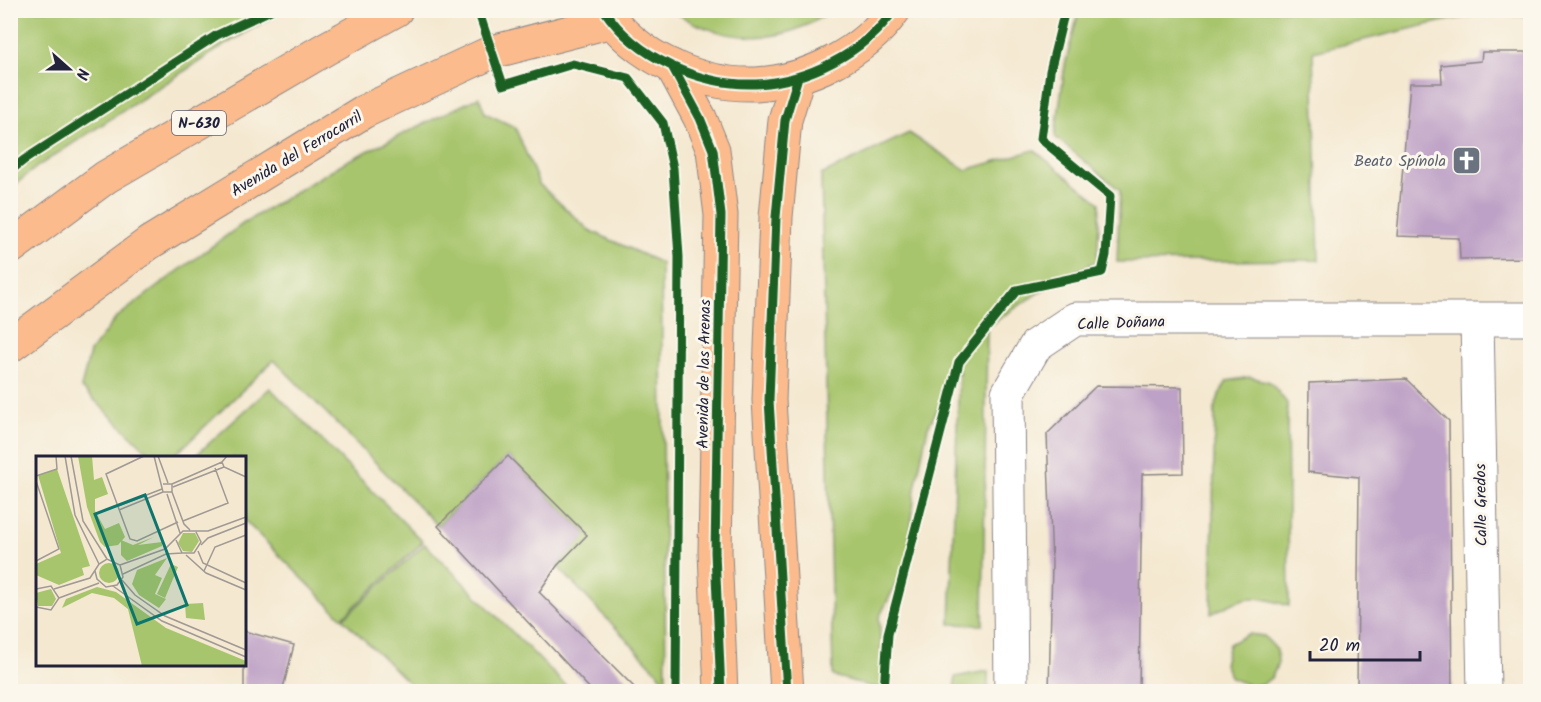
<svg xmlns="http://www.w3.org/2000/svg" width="1541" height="702" viewBox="0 0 1541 702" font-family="Kalam,sans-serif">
  <rect width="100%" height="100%" fill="#fbf7ec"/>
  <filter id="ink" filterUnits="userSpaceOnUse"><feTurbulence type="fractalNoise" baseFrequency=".0167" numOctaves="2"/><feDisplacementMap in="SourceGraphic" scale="12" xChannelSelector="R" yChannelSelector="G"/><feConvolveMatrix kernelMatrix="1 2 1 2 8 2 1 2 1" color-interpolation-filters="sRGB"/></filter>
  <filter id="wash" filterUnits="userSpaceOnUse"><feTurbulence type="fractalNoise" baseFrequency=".008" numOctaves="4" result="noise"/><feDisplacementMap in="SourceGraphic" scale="24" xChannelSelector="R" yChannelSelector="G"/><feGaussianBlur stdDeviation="1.35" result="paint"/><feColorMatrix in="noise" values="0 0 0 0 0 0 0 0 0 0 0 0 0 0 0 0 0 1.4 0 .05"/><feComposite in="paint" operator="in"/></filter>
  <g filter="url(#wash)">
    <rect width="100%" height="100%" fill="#f4e8d0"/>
    <!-- green -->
    <path fill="#a7c56c" stroke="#647454" stroke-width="1.5" d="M11,10H282V11L226,44L38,166L11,188Z
      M673,11H832C823,15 815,21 807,25C764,46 711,37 673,11Z
      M1079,11L1530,10V16L1479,15L1439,22L1313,52L1319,260L1117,262L1120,190L1055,137L1065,65Z
      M479,97L485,113L515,127L539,184L589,230L661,263L666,681L557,566L587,534L508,456L438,526L274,360L173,457H153L81,387L90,352L116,318L170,277L244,223L345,162Z
      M909,133L966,170L1034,150L1100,203L1097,261L1056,281L987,327L983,625L950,624L959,370L928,427L915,488L908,560L879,618L884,690L833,676L821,175Z
      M1250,377L1270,382L1287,403L1289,606C1251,593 1246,596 1211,614L1215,408L1219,395L1227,381Z
      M270,388L423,542L342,618L245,521L244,458L194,457Z
      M425,544L571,691H417L343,619Z
      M1248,634L1264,636L1277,650L1278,663L1272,677L1263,684L1251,686L1231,678L1224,664L1229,644Z
      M988,671V691H955V677Z"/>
    <g id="blocks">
      <!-- building -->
      <path fill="#bea1c6" d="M1482,52H1530V258L1460,259L1459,238L1397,236L1410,83H1442L1441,65L1481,61Z
        M1406,379L1449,421L1452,692H1357L1359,477L1308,472L1309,383Z
        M1096,386L1182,387L1183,473L1142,474L1139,692H1049L1052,564L1047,434Z
        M508,456L587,535L557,566L539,592L639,692H593L438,526Z
        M244,631L294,645L282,692H244Z"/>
    </g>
  </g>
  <g filter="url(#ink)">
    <use href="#blocks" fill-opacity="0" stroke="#8b8586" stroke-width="1.5"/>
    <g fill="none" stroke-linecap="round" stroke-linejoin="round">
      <defs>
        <path id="minor" d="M1477,319L1484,692
          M1011,692L1008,393L1036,345L1075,319H1530"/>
        <path id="primary" d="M672,66L700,118L713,150L721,215L715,552L721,692
          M787,692L769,400L776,217L785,120L798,77"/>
        <path id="trunk" d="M604,10C636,58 700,86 756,84C808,81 864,53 894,10
          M10,248L106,177L327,48L396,10
          M10,346L149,243L363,112L492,52L612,21"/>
      </defs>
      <!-- minor casing -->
      <use href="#minor" stroke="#8b8586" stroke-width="35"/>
      <!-- primary casing -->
      <use href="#primary" stroke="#8b8586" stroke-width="35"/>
      <!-- trunk casing -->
      <use href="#trunk" stroke="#8b8586" stroke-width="35"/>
      <!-- minor -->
      <use href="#minor" stroke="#fff" stroke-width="33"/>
      <!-- primary -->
      <use href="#primary" stroke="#fbbb8c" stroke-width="33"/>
      <!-- trunk -->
      <use href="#trunk" stroke="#fbbb8c" stroke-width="33"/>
      <defs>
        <path id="cycleway" d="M478,10L503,85L573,64L628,78L663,123L673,168L679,257L676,691L690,692
          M604,10C636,58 700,86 756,84C808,81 864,53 894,10
          M672,66L700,118L713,150L721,215L715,552L721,692
          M10,171L24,160L217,35L271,10
          M787,692L769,400L776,217L785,120L798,77
          M850,692L884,690L888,634L959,362L1017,290L1102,272L1106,255L1110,196L1041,139L1050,71L1065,10"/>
      </defs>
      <!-- cycleway casing -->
      <use href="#cycleway" stroke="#fbf7ec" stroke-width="13"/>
      <!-- cycleway -->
      <use href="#cycleway" stroke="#1b5e20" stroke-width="9"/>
    </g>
  </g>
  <!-- icons -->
  <defs>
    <symbol id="church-square" viewBox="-11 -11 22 22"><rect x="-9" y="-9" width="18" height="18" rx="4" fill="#6b7280" stroke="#fbf7ec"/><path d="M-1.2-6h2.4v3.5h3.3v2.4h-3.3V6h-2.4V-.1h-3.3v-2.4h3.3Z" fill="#fff"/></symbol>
  </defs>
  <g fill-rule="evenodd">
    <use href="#church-square" x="1450" y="144" width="33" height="33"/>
  </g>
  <g text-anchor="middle" stroke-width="6" stroke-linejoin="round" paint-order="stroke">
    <!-- shield labels -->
    <rect fill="#fbf7ec" stroke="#636270" stroke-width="1.5" x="172" y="111" width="54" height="24" rx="4.5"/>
    <g font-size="15" font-weight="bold" fill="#22223b">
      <text x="199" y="128">N-630</text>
    </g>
    <!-- street labels -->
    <g font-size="16" fill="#22223b" stroke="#fbf7ec">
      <text transform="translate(296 153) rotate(-31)" y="6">Avenida del Ferrocarril</text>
      <text transform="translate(1121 322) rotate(-2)" y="6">Calle Doñana</text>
      <text transform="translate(703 374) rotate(-89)" y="6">Avenida de las Arenas</text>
      <text transform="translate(1480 505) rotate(-91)" y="6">Calle Gredos</text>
    </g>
    <!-- worship labels -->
    <g font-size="16" fill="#5b616d" stroke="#fbf7ec" text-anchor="end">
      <text x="1446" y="166">Beato Spínola</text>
    </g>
  </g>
  <!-- overview -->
  <g transform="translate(36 456)">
    <rect width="210" height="210" fill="#f4e8d0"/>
    <path d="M42,0H56L58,24L66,21L72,38L59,43V55L69,73L83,67L89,81L82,89L69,91L64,86L51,51ZM21,13L54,110L46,112L48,119L23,129L0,119V108L25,97L2,19ZM147,77H159L163,85L156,96L147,95L142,87ZM118,81L102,89L126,86V90L91,105L85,99V84L97,89ZM131,102L119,119L126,122L119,138L130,143L123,152L103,139L96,128L101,114ZM63 117a10 10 0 1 1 20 0a10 10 0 1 1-20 0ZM135,108L142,111L129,142L121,138ZM61,131L80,136L130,172L210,205V210H106L92,153L78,142L56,137L26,152L30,143ZM15,133L20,143L16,150H2L0,137ZM167,147L169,164L150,162L149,148Z" fill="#a7c56c"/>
    <path fill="none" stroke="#a09994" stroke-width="1.5" d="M29,0L39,59L63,108M35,0L47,65L71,103M108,0L70,18L94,83L101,85L142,66M118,0L127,36H136V28H127M122,0L132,27M191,0L186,6L188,11L210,21M0,20L21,13L20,0M0,25L23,93L0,105M136,28L186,6M137,31L188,11M136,36L148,68L154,74M131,38L144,77M82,50L126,33M83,54L127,36M147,65L192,47L179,12M140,84L146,97H158L165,86L160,76M165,89L172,82L210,67M162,95L167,107L210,127M150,99L170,117L210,134M84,109L129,93L147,75H172L210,61M168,115L179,91L210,79M87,118L130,98L146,97M86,124L99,139L129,160L210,194M77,130L126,165L210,201M0,133L15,130L23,142L15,154L0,151M18,133L54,122L63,108L71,103L84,109L87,121L81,129L70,131L61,123L59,115M23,142L63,127"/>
    <path fill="#0f766e" fill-opacity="0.15" stroke="#0f766e" stroke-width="3" d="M109,39L151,149L101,168L59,58Z"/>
    <rect width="210" height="210" fill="none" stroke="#22223b" stroke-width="3"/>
  </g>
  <!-- margin -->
  <rect width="1541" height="702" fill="none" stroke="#fbf7ec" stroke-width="36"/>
  <!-- north arrow -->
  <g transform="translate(69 69) rotate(111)" stroke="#fbf7ec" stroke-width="4.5" paint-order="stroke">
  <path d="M0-4.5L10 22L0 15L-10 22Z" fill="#22223b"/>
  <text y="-9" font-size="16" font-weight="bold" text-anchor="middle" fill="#22223b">N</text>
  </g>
  <!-- scale -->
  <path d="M1310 651v9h110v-9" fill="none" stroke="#22223b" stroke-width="3"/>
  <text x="1319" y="651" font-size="18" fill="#22223b" stroke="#fbf7ec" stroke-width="4.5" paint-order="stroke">20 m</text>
</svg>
